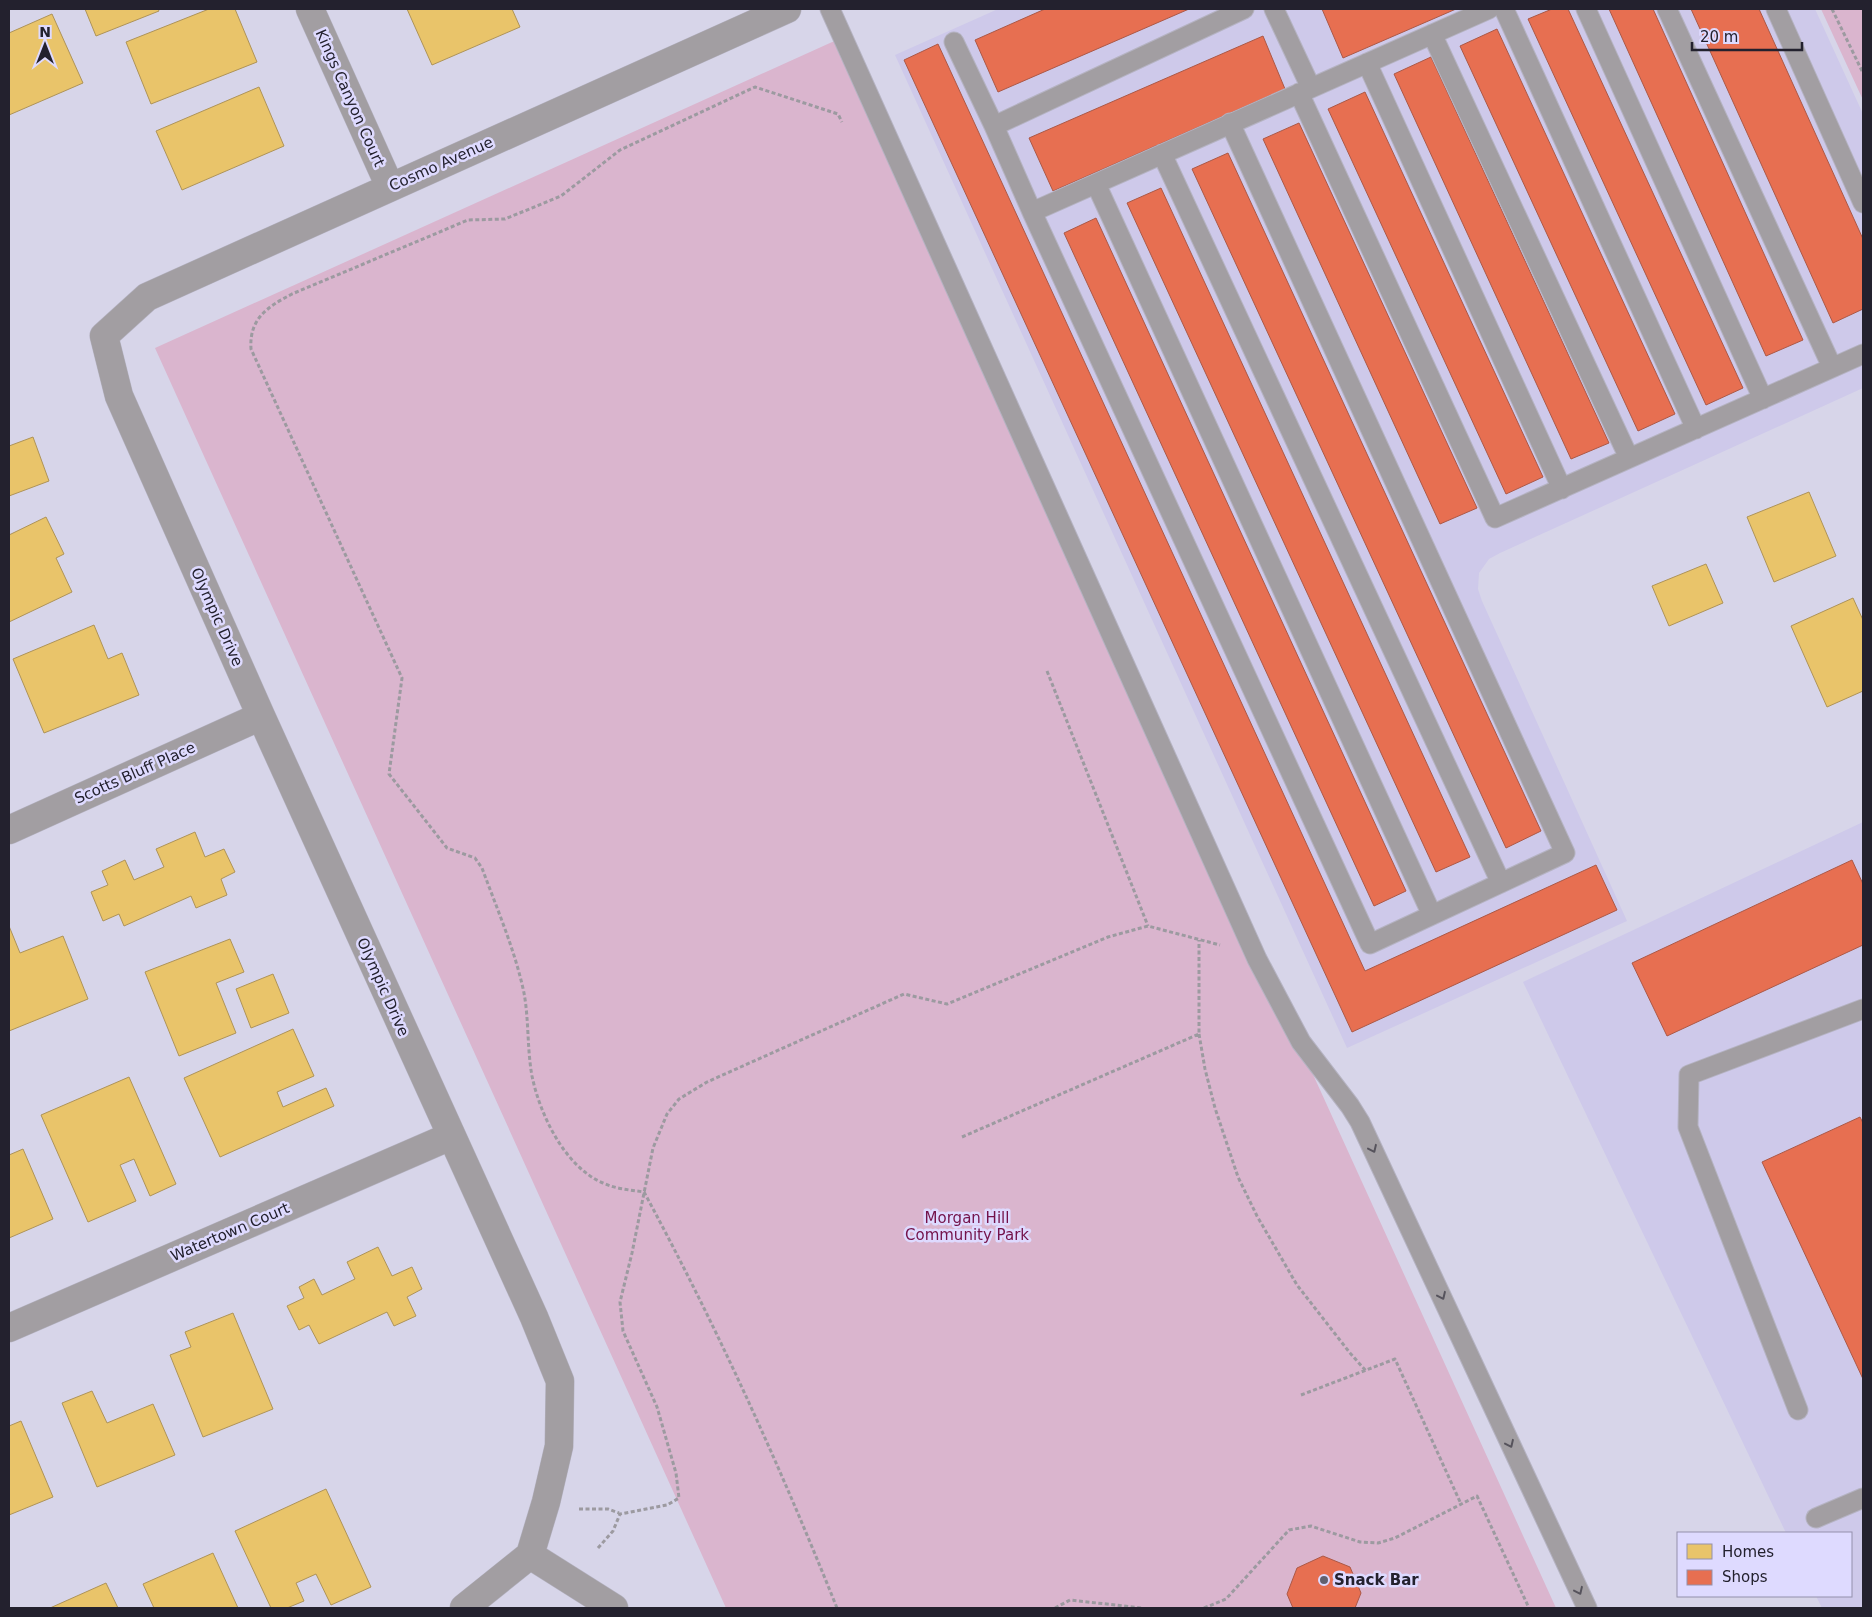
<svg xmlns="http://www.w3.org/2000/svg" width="1872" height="1617" viewBox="0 0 1872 1617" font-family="'DejaVu Sans',sans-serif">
  <rect width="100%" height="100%" fill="#d7d5e9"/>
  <!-- built -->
  <path fill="#cec9ea" d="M998,9H1815L1863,114V388L1500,553L1489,559L1479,573L1478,589L1482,601L1627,921L1347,1048L895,55Z
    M1863,822V1608H1822L1816,1596H1851V1533H1786L1523,982Z"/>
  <!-- green -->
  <path fill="#dab5ce" d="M1821,9H1863V100Z
    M841,38L1556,1608H726L155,348Z"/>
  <!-- homes -->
  <path fill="#e9c46a" stroke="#ae9358" d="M85,9H158L159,11L96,36Z
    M209,9H235L257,62L151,104L126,42Z
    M407,9H512L520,27L432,65Z
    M52,14L83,83L9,115V33Z
    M259,87L284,146L182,190L156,131Z
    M33,437L49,481L9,496V446Z
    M1809,492L1836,556L1774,582L1747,517Z
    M46,517L64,554L56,558L72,592L9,622V535Z
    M1706,564L1723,603L1669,626L1652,586Z
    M1853,598L1863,620V691L1827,707L1791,626Z
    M94,625L108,659L122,653L139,695L44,733L13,659Z
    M195,832L205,857L224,849L235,872L221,879L227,895L196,908L191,896L124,926L119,914L103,921L91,892L108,885L102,871L125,860L134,880L164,867L156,849Z
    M9,926L20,953L63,936L88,999L9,1031Z
    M230,939L244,972L216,983L236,1033L179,1056L145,972Z
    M273,974L289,1013L251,1028L236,989Z
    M293,1029L314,1076L277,1092L283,1107L326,1088L334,1106L220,1157L184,1078Z
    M129,1077L176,1184L150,1196L134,1159L120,1165L136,1201L88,1222L41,1115Z
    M23,1149L53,1219L9,1238V1155Z
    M378,1247L392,1276L412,1267L422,1289L407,1297L416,1316L394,1326L387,1312L319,1344L309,1325L299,1330L287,1306L304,1298L299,1287L314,1279L322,1295L355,1279L347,1262Z
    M233,1313L273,1409L203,1437L170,1355L191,1347L185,1332Z
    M92,1391L107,1423L153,1404L175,1455L97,1487L62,1403Z
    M21,1421L53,1497L9,1515V1426Z
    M326,1489L371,1587L331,1605L316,1574L296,1583L304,1601L287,1608H271L235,1531Z
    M213,1553L238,1608H154L143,1584Z
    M106,1583L118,1608H50Z"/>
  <!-- shops -->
  <path fill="#e76f51" stroke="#ac5846" d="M1045,9H1189L998,92L975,40Z
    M1322,9H1456L1343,58Z
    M1552,9H1568L1743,388L1706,405L1528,19Z
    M1609,9H1653L1803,340L1766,356Z
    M1691,9H1759L1863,239V309L1833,323Z
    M1497,29L1675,414L1638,431L1460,46Z
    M1263,36L1285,89L1053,191L1029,138Z
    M938,44L1365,971L1596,865L1617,910L1352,1032L904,60Z
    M1431,57L1609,443L1571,459L1394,74Z
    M1365,92L1543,477L1506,494L1328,109Z
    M1299,123L1477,508L1440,524L1263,139Z
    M1228,153L1541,831L1506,848L1192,169Z
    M1161,188L1470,857L1436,872L1127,203Z
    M1096,218L1406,891L1374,906L1064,233Z
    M1852,860L1863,884V945L1667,1036L1632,963Z
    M1860,1117L1863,1123V1379L1762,1162Z
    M1323,1556L1350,1567L1361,1593L1355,1608H1293L1287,1594L1297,1568Z"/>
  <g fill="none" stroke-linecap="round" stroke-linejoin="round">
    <defs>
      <path id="lane" d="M830,9L1257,959L1301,1042L1350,1106L1360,1122L1587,1608
        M1244,9L994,126L1032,212L1489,9
        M1274,9L1311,88
        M1504,9L1696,429
        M1586,9L1763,399
        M1667,9L1832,367
        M1776,9L1863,203
        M1432,34L1629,458
        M954,42L994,126
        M1367,63L1562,489
        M1299,93L1495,518L1863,354
        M1162,154L1501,883
        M1096,184L1432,915
        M1032,212L1370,944L1565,853L1230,123
        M1798,1410L1688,1127L1689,1075L1863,1009
        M1816,1518L1863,1498"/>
      <path id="street" d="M310,9L390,187
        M9,830L261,716
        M9,1328L451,1136
        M530,1555L546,1502L559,1446L560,1381L534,1317L261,716L119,396L104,336L147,297L787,9
        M530,1555L614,1608
        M464,1608L530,1555"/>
    </defs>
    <!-- lane casing -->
    <use href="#lane" stroke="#b5b3c2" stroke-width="21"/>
    <!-- street casing -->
    <use href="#street" stroke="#b5b3c2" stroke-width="29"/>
    <!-- path -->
    <path stroke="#9c9aa0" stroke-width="3" stroke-dasharray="4 2.5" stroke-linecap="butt" d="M1832,9L1863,73
      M1047,671L1148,926
      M1199,1034L1205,1069L1215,1108L1238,1177L1257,1216L1297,1285L1350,1353L1366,1371
      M962,1137L1199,1034V940
      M1301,1395L1395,1359L1461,1504
      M579,1509H608L619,1513
      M598,1548L613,1531L620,1514L667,1505L679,1498L676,1473L657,1407L623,1331L620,1302L632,1253L653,1148L667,1114L679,1099L707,1082L904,994L947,1004L1108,937L1148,926L1220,945
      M837,1608C780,1466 717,1327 644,1192C630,1190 616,1189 603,1183C565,1167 540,1115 532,1076C527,1049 529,1020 524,993C515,950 497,909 482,868L475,858L447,848L389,774L402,678L251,349C249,319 267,307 292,294L468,220L505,219L561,196L620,150L755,87L838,114L842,122
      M1055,1608L1070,1600L1142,1608
      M1204,1608L1226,1599L1289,1530L1311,1526L1360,1542L1378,1543L1395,1538L1477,1496L1529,1608"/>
    <!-- lane -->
    <use href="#lane" stroke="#a29ea2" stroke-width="19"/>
    <!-- street -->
    <use href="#street" stroke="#a29ea2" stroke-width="28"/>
  </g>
  <!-- one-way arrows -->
  <defs><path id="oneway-chevron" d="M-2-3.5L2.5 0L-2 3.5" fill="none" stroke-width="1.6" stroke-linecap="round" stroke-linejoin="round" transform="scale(1.25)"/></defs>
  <g stroke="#56535c">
    <use href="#oneway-chevron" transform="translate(1373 1149) rotate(65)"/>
    <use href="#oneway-chevron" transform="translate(1442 1296) rotate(65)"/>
    <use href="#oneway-chevron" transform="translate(1510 1444) rotate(65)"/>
    <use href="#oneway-chevron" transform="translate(1579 1591) rotate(65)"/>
  </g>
  <!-- markers -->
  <circle fill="#62606f" stroke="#dedaff" stroke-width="2" cx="1324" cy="1580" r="5"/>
  <g text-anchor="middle" stroke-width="5" stroke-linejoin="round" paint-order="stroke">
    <!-- street labels -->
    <g font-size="15" fill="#23212e" stroke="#dedaff">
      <text transform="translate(350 98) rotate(66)" y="5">Kings Canyon Court</text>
      <text transform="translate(441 164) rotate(-24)" y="5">Cosmo Avenue</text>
      <text transform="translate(217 617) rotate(66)" y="5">Olympic Drive</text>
      <text transform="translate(135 773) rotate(-24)" y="5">Scotts Bluff Place</text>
      <text transform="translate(383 987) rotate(66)" y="5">Olympic Drive</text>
      <text transform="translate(230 1232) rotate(-23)" y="5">Watertown Court</text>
    </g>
    <!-- park labels -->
    <g font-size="15" fill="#73124a" stroke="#dedaff">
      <text x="967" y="1223">Morgan Hill<tspan x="967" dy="17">Community Park</tspan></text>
    </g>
    <!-- poi labels -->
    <g font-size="15" font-weight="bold" fill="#23212e" stroke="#dedaff" text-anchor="start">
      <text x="1334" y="1585">Snack Bar</text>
    </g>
  </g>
  <!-- border -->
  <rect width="1872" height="1617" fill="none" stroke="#23212e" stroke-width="20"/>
  <!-- legend -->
  <rect x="1677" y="1532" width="175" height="65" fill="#dedaff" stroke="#9390ab"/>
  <rect x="1687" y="1544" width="25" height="15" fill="#e9c46a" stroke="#9390ab"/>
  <text x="1722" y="1557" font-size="15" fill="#23212e">Homes</text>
  <rect x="1687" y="1570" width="25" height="15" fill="#e76f51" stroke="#9390ab"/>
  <text x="1722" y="1582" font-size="15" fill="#23212e">Shops</text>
  <!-- north arrow -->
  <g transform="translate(45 45)" stroke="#dedaff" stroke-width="4" paint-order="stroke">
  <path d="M0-4L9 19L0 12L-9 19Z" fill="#23212e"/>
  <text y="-8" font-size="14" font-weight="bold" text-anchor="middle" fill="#23212e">N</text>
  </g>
  <!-- scale -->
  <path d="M1692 42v8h110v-8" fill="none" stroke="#23212e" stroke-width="2.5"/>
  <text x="1700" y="42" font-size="15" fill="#23212e" stroke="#dedaff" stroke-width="4" paint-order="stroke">20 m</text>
</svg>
